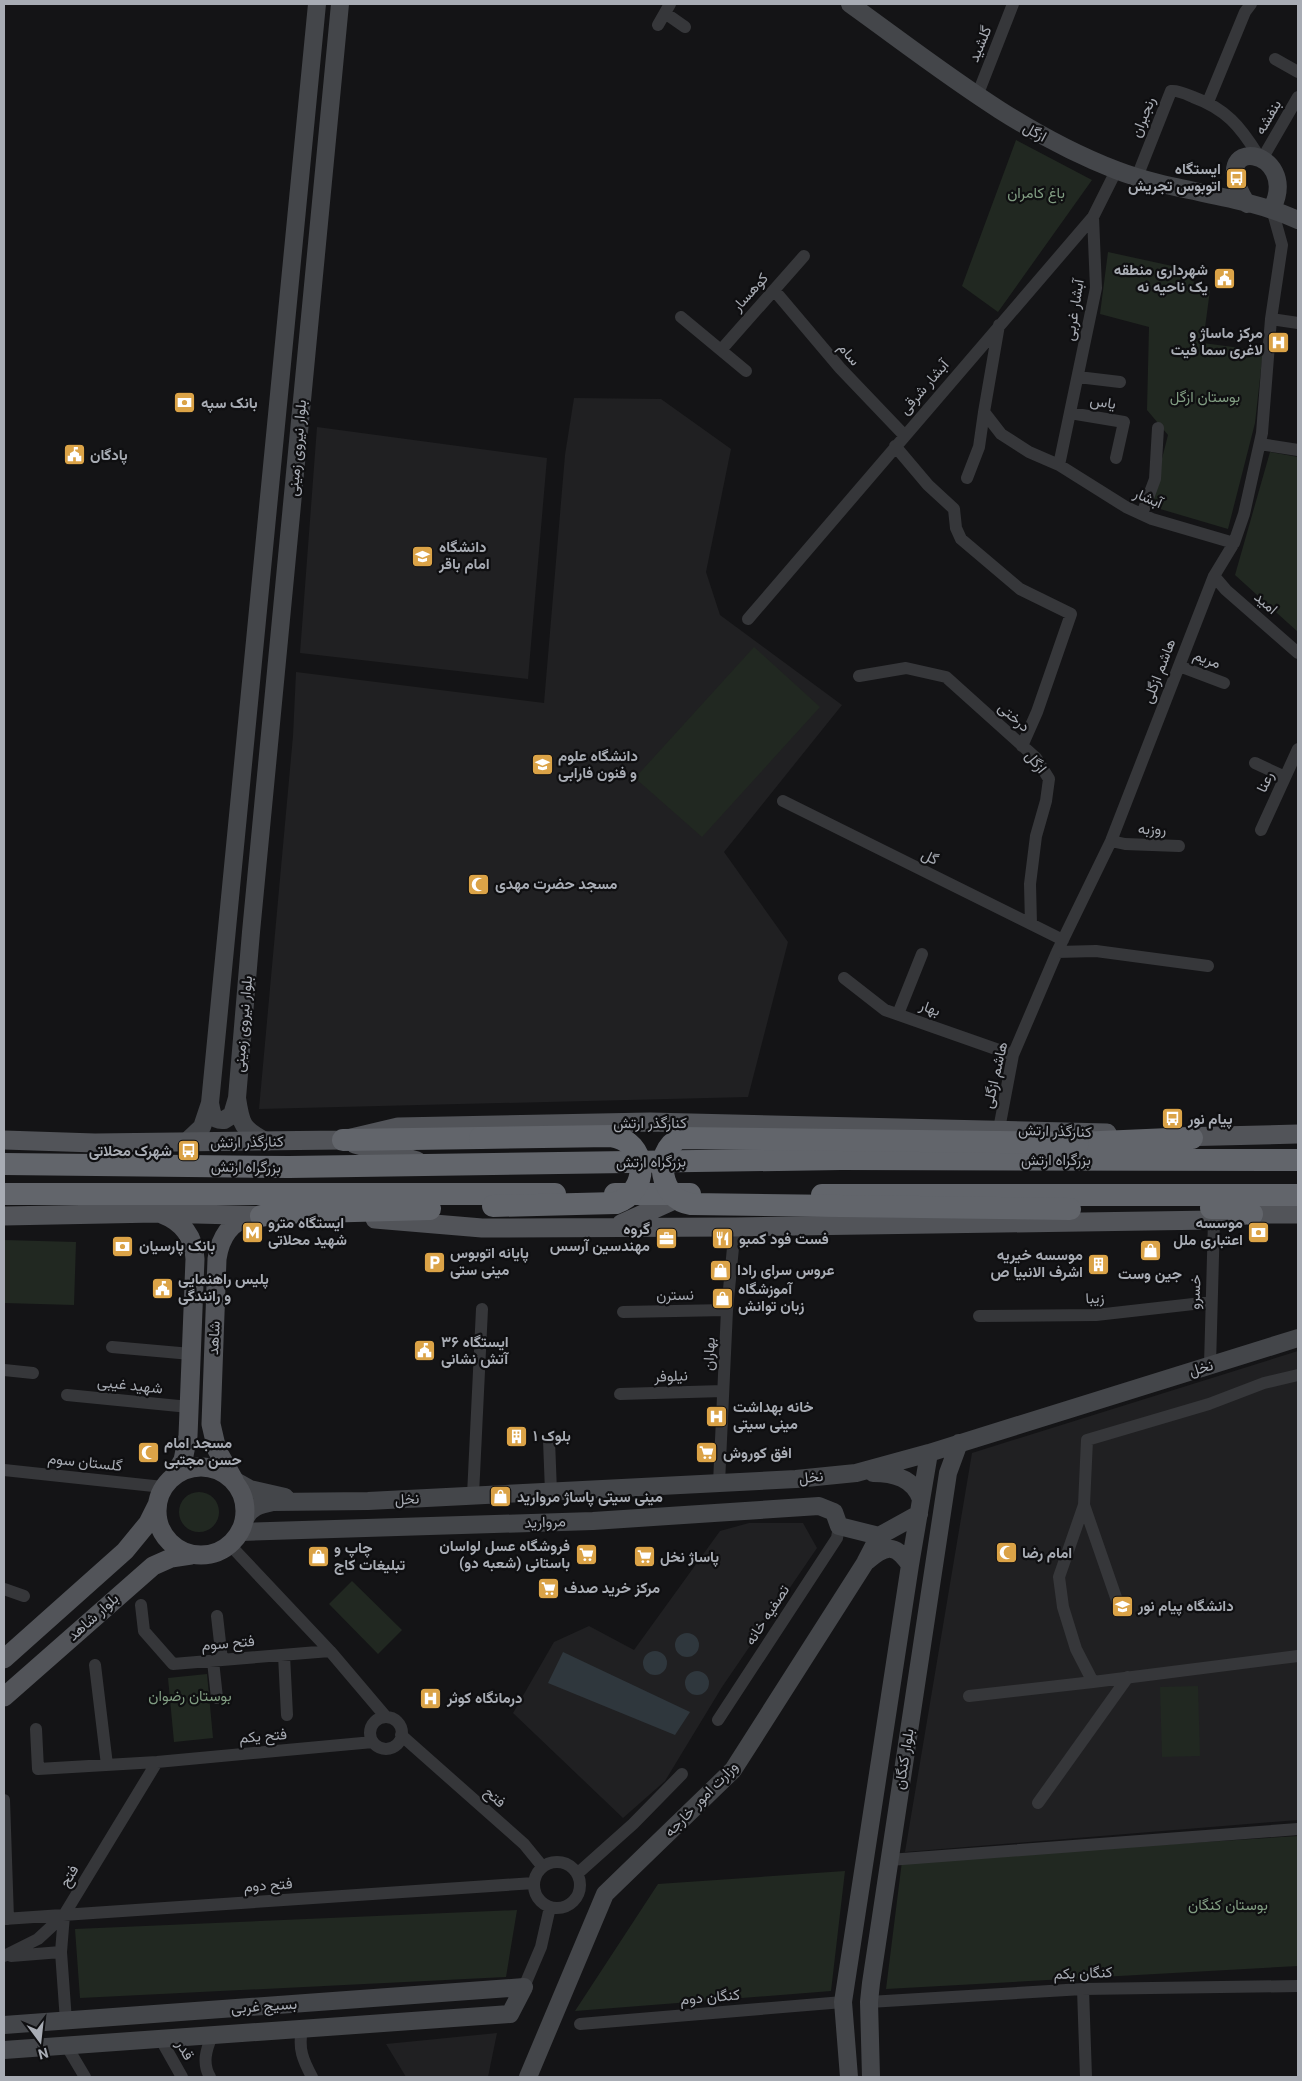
<svg xmlns="http://www.w3.org/2000/svg" width="1302" height="2081" viewBox="0 0 1302 2081" font-family="Roboto,Vazirmatn,sans-serif">
  <rect width="100%" height="100%" fill="#141416"/>
  <!-- built -->
  <path fill="#202022" d="M574,398L661,399L731,449L706,572L720,615L842,705L724,852L788,942L748,1097L259,1109L293,736L296,672L544,703L565,455Z
    M317,427L547,458L528,679L300,653Z
    M1298,1351V1820L905,1852L972,1453Z
    M749,1523H803L817,1548L722,1687L665,1781L623,1818L513,1713L554,1642L589,1626L634,1650L720,1531Z
    M497,2033L488,2077H406L386,2044Z"/>
  <!-- green -->
  <path fill="#212821" d="M1016,140L1092,180L998,312L962,286Z
    M1108,252L1195,271L1193,288L1210,290L1203,343L1263,351L1255,423L1228,529L1150,506L1168,435L1147,410L1149,327L1100,314Z
    M1270,452L1298,457V632L1235,575Z
    M754,647L820,707L702,837L635,778Z
    M4,1240L76,1242L74,1305L4,1303Z
    M179 1512a20 20 0 1 1 40 0a20 20 0 1 1-40 0Z
    M352,1581L402,1630L378,1654L329,1604Z
    M207,1674L213,1738L174,1742L168,1678Z
    M1198,1686L1200,1756L1162,1757L1160,1687Z
    M1298,1836V1966L886,1989L902,1861Z
    M845,1871L831,1991L575,2011L658,1884Z
    M517,1910L506,1977L80,1998L75,1929Z"/>
  <!-- water -->
  <path fill="#2f373d" d="M675 1645a12 12 0 1 1 24 0a12 12 0 1 1-24 0Z
    M643 1663a12 12 0 1 1 24 0a12 12 0 1 1-24 0Z
    M563,1652L690,1712L675,1735L548,1683Z
    M685 1683a12 12 0 1 1 24 0a12 12 0 1 1-24 0Z"/>
  <g fill="none" stroke-linecap="round" stroke-linejoin="round">
    <!-- street -->
    <path stroke="#36373a" stroke-width="12" d="M665,13L685,27
      M658,25L670,4
      M1275,59L1298,72
      M977,96L1013,4
      M1208,102L1245,12L1251,4
      M1265,154L1298,97
      M1137,177L1171,91C1178,90 1186,94 1193,97C1226,109 1240,126 1258,155
      M774,290L840,368L904,435
      M681,317L746,371
      M1271,319L1298,323
      M999,325L984,412L1001,434L1029,452L1059,465L1126,507L1152,519L1234,543
      M721,350L804,256
      M1078,377L1120,382
      M1070,413L1124,422L1116,458
      M1260,444L1298,450
      M895,446L928,485L954,509L956,528L961,539L1020,589L1071,614L1037,712L1022,746
      M1059,465L1096,288L1093,217
      M967,478L979,447L984,412
      M1142,514L1155,479L1158,428
      M1214,576L1226,590L1298,653
      M748,619L1093,217L1116,171
      M1179,666L1224,683
      M859,676L906,668L946,677L1036,758L1049,779L1046,801L1036,836L1030,884L1031,924
      M1255,763L1285,777
      M783,801L1063,940
      M1261,830L1298,749
      M1111,841L1125,844L1179,846
      M1057,952L1096,951L1208,966
      M844,978L885,1010L1013,1055
      M898,1014L922,954
      M999,1129L1013,1055L1057,952L1111,841L1214,576L1234,543L1244,514L1262,433L1271,319L1282,245L1272,209
      M623,1312L727,1310
      M979,1316L1096,1315L1211,1302
      M112,1347L191,1354
      M1210,1365L1214,1220
      M4,1370L33,1373
      M620,1394L723,1391
      M67,1395L189,1407
      M549,1440L551,1492
      M4,1470L163,1487
      M719,1483L727,1310L735,1227
      M473,1495L482,1309
      M1084,1505L1120,1609
      M230,1545L330,1651L386,1717
      M4,1589L24,1596
      M141,1605L144,1631L173,1664L330,1651
      M217,1616L222,1660
      M284,1655L287,1715
      M213,1661L217,1698
      M95,1665L107,1765
      M1093,1682L1076,1649L1063,1607L1059,1577L1084,1505L1087,1440L1209,1404L1264,1383L1298,1375
      M969,1696L1093,1682L1298,1656
      M370 1733a16 16 0 1 1 32 0a16 16 0 1 1-32 0Z
      M718,1720L837,1538L839,1526
      M36,1729L38,1769L157,1762L373,1742
      M401,1735L524,1844L542,1866
      M4,1800L8,1919
      M1038,1803L1128,1677
      M889,1860L1298,1829
      M534 1885a23 23 0 1 1 46 0a23 23 0 1 1-46 0Z
      M577,1874L633,1824L682,1774
      M4,1919L534,1883
      M4,1956L38,1939L64,1915
      M11,1956L61,1952
      M524,1987L541,1947L550,1907
      M1083,1989L1086,2077
      M869,2002L1083,1989L1298,1986
      M66,2021L61,1952L64,1915L157,1762
      M580,2024L843,2002
      M302,2029C298,2049 303,2060 312,2077
      M160,2038L182,2077
      M66,2045L85,2077
      M210,2077C202,2063 206,2050 212,2036"/>
    <!-- secondary -->
    <path stroke="#44464a" stroke-width="18" d="M850,4C935,65 1017,132 1116,170C1175,193 1241,194 1298,220
      M1247,204C1201,132 1302,147 1272,209
      M210,1103C212,1113 212,1121 224,1120L232,1115L237,1098
      M267,1142C242,1129 241,1125 237,1098L251,932L340,4
      M185,1143L202,1127L210,1103L317,4
      M873,1473C894,1473 913,1478 921,1499
      M234,1480L250,1489L285,1497
      M245,1519C251,1507 259,1505 273,1502L368,1501L563,1491L796,1479L856,1473L929,1453L1298,1338
      M241,1532L593,1521L819,1506L834,1512L839,1526L879,1536
      M867,1561C886,1545 895,1543 910,1565
      M4,2025L524,1987
      M4,2050L510,2014L524,1987
      M528,2077L605,1894L733,1770L865,1563L879,1536L919,1514
      M849,2077L843,2002L910,1565L929,1453
      M871,2077L869,2002L871,1983L948,1473L959,1443"/>
    <!-- primary -->
    <path stroke="#525459" stroke-width="19" d="M1177,1137L1298,1134
      M4,1140L95,1143L343,1140L398,1127L650,1122L1107,1133
      M355,1144L417,1161
      M162,1214C183,1222 194,1237 195,1259L188,1436L183,1460L173,1477
      M4,1216L156,1213L275,1216
      M375,1219L482,1228L735,1227L1214,1220L1252,1214H1298
      M621,1224L685,1195
      M157 1511a44 44 0 1 1 88 0a44 44 0 1 1-88 0Z
      M234,1480L217,1450L211,1424L217,1259C220,1238 230,1221 252,1216
      M4,1659L125,1551L148,1523L157,1505
      M4,1697L153,1566L171,1558L191,1555"/>
    <!-- highway -->
    <path stroke="#62656b" stroke-width="22" d="M343,1140L480,1138
      M1078,1143L1192,1138
      M4,1164L289,1167L841,1159L1298,1160
      M4,1194H555
      M615,1194H690
      M822,1195H1298
      M1211,1208H1228L1252,1214
      M261,1216L279,1213L430,1209"/>
    <!-- highway-bridge -->
    <path stroke="#62656b" stroke-width="22" d="M480,1138L611,1136C648,1141 651,1191 616,1203L493,1206
      M1070,1209L691,1204C660,1200 652,1152 680,1138L1078,1143"/>
  </g>
  <!-- icons -->
  <defs>
    <symbol id="bus-square" viewBox="-11 -11 22 22"><rect x="-9" y="-9" width="18" height="18" rx="4" fill="#dba347" stroke="#0f0f11"/><path d="M-5-6H5V4H4V6H2V4H-2V6H-4V4H-5ZM-3.5-4V0h7V-4ZM-3.5 1.2v1.5H-2V1.2ZM2 1.2v1.5H3.5V1.2Z" fill="#fff"/></symbol>
    <symbol id="civic-square" viewBox="-11 -11 22 22"><rect x="-9" y="-9" width="18" height="18" rx="4" fill="#dba347" stroke="#0f0f11"/><path d="M-.6-6.5H3V-4.5H.6V-3L4-1V1h2V6H-6V1h2V-1L-.6-3ZM-1.2 2.5V6h2.4V2.5Z" fill="#fff"/></symbol>
    <symbol id="hospital-square" viewBox="-11 -11 22 22"><rect x="-9" y="-9" width="18" height="18" rx="4" fill="#dba347" stroke="#0f0f11"/><path d="M-5-5h3v3.5h4V-5h3V5h-3V1.5h-4V5h-3Z" fill="#fff"/></symbol>
    <symbol id="bank-square" viewBox="-11 -11 22 22"><rect x="-9" y="-9" width="18" height="18" rx="4" fill="#dba347" stroke="#0f0f11"/><path d="M-6-4H6V4H-6ZM0-2.3a2.3 2.3 0 1 0 0 4.6a2.3 2.3 0 1 0 0-4.6Z" fill="#fff"/></symbol>
    <symbol id="university-square" viewBox="-11 -11 22 22"><rect x="-9" y="-9" width="18" height="18" rx="4" fill="#dba347" stroke="#0f0f11"/><path d="M0-5L7-2L0 1L-7-2ZM-4 1L0 2.5L4 1V4Q0 6-4 4Z" fill="#fff"/></symbol>
    <symbol id="mosque-square" viewBox="-11 -11 22 22"><rect x="-9" y="-9" width="18" height="18" rx="4" fill="#dba347" stroke="#0f0f11"/><path d="M3.5-4.9A6 6 0 1 0 3.5 4.9A5 5 0 1 1 3.5-4.9Z" fill="#fff"/></symbol>
    <symbol id="metro-square" viewBox="-11 -11 22 22"><rect x="-9" y="-9" width="18" height="18" rx="4" fill="#dba347" stroke="#0f0f11"/><path d="M-5.5 5V-5H-3L0 0L3-5H5.5V5H3V-.5L0 4L-3-.5V5Z" fill="#fff"/></symbol>
    <symbol id="office-square" viewBox="-11 -11 22 22"><rect x="-9" y="-9" width="18" height="18" rx="4" fill="#dba347" stroke="#0f0f11"/><path d="M-6-3h4V-5.5h4V-3h4V5H-6ZM-1-4.5V-3h2v-1.5ZM-6 0V1H6V0Z" fill="#fff"/></symbol>
    <symbol id="restaurant-square" viewBox="-11 -11 22 22"><rect x="-9" y="-9" width="18" height="18" rx="4" fill="#dba347" stroke="#0f0f11"/><path d="M-5-6h1v4h1v-4h1v4h1v-4h1v5L-1.5 .5V6h-2V.5L-5-1ZM5-6V6H3V1.5H1.5Q1.5-4 5-6Z" fill="#fff"/></symbol>
    <symbol id="shop-square" viewBox="-11 -11 22 22"><rect x="-9" y="-9" width="18" height="18" rx="4" fill="#dba347" stroke="#0f0f11"/><path d="M-5-2.5h2.3a2.7 3.5 0 0 1 5.4 0H5L5.5 6h-11ZM-1.5-2.5h3a1.5 2.3 0 0 0-3 0Z" fill="#fff"/></symbol>
    <symbol id="parking-square" viewBox="-11 -11 22 22"><rect x="-9" y="-9" width="18" height="18" rx="4" fill="#dba347" stroke="#0f0f11"/><path d="M-3.5-5.5H1a3.5 3.5 0 0 1 0 7H-1V5.5H-3.5ZM-1-3.4V-.6H.8a1.4 1.4 0 0 0 0-2.8Z" fill="#fff"/></symbol>
    <symbol id="building-square" viewBox="-11 -11 22 22"><rect x="-9" y="-9" width="18" height="18" rx="4" fill="#dba347" stroke="#0f0f11"/><path d="M-4-6H4V6H1V3H-1V6H-4ZM-2.5-4.3h1.7v1.8h-1.7ZM.8-4.3h1.7v1.8H.8ZM-2.5-1h1.7V.8h-1.7ZM.8-1h1.7V.8H.8Z" fill="#fff"/></symbol>
    <symbol id="supermarket-square" viewBox="-11 -11 22 22"><rect x="-9" y="-9" width="18" height="18" rx="4" fill="#dba347" stroke="#0f0f11"/><path d="M-6-5.5h2.5l.6 2H6L4.5 2H-2.5L-4.4-4H-6ZM-1.5 3.2a1.3 1.3 0 1 0 .1 0ZM3 3.2a1.3 1.3 0 1 0 .1 0Z" fill="#fff"/></symbol>
  </defs>
  <g fill-rule="evenodd">
    <use href="#bus-square" x="1224" y="166" width="25" height="25"/>
    <use href="#civic-square" x="1212" y="266" width="25" height="25"/>
    <use href="#hospital-square" x="1266" y="330" width="25" height="25"/>
    <use href="#bank-square" x="172" y="390" width="25" height="25"/>
    <use href="#civic-square" x="62" y="442" width="25" height="25"/>
    <use href="#university-square" x="410" y="544" width="25" height="25"/>
    <use href="#university-square" x="530" y="752" width="25" height="25"/>
    <use href="#mosque-square" x="466" y="872" width="25" height="25"/>
    <use href="#bus-square" x="1160" y="1106" width="25" height="25"/>
    <use href="#bus-square" x="176" y="1138" width="25" height="25"/>
    <use href="#metro-square" x="240" y="1220" width="25" height="25"/>
    <use href="#bank-square" x="1246" y="1220" width="25" height="25"/>
    <use href="#office-square" x="654" y="1226" width="25" height="25"/>
    <use href="#restaurant-square" x="710" y="1226" width="25" height="25"/>
    <use href="#bank-square" x="110" y="1234" width="25" height="25"/>
    <use href="#shop-square" x="1138" y="1238" width="25" height="25"/>
    <use href="#parking-square" x="422" y="1250" width="25" height="25"/>
    <use href="#building-square" x="1086" y="1252" width="25" height="25"/>
    <use href="#shop-square" x="708" y="1258" width="25" height="25"/>
    <use href="#civic-square" x="150" y="1276" width="25" height="25"/>
    <use href="#shop-square" x="710" y="1286" width="25" height="25"/>
    <use href="#civic-square" x="412" y="1338" width="25" height="25"/>
    <use href="#hospital-square" x="704" y="1404" width="25" height="25"/>
    <use href="#building-square" x="504" y="1424" width="25" height="25"/>
    <use href="#mosque-square" x="136" y="1440" width="25" height="25"/>
    <use href="#supermarket-square" x="694" y="1440" width="25" height="25"/>
    <use href="#shop-square" x="488" y="1484" width="25" height="25"/>
    <use href="#mosque-square" x="994" y="1540" width="25" height="25"/>
    <use href="#supermarket-square" x="574" y="1542" width="25" height="25"/>
    <use href="#shop-square" x="306" y="1544" width="25" height="25"/>
    <use href="#supermarket-square" x="632" y="1544" width="25" height="25"/>
    <use href="#supermarket-square" x="536" y="1576" width="25" height="25"/>
    <use href="#university-square" x="1110" y="1594" width="25" height="25"/>
    <use href="#hospital-square" x="418" y="1686" width="25" height="25"/>
  </g>
  <g text-anchor="middle" stroke-width="4.5" stroke-linejoin="round" paint-order="stroke">
    <!-- street labels -->
    <g font-size="15" fill="#a8acb4" stroke="#0f0f11">
      <text transform="translate(980 44) rotate(-68)" y="5">گلشید</text>
      <text transform="translate(1143 117) rotate(-68)" y="5">رنجبران</text>
      <text transform="translate(1268 117) rotate(-60)" y="5">بنفشه</text>
      <text transform="translate(1035 132) rotate(29)" y="5">ازگل</text>
      <text transform="translate(750 292) rotate(-48)" y="5">کوهسار</text>
      <text transform="translate(1074 310) rotate(-81)" y="5">آبشار غربی</text>
      <text transform="translate(849 354) rotate(49)" y="5">سام</text>
      <text transform="translate(924 387) rotate(-49)" y="5">آبشار شرقی</text>
      <text transform="translate(1103 402) rotate(9)" y="5">یاس</text>
      <text transform="translate(297 448) rotate(-85)" y="5">بلوار نیروی زمینی</text>
      <text transform="translate(1148 498) rotate(23)" y="5">آبشار</text>
      <text transform="translate(1266 603) rotate(41)" y="5">امید</text>
      <text transform="translate(1207 659) rotate(21)" y="5">مریم</text>
      <text transform="translate(1159 671) rotate(-69)" y="5">هاشم ازگلی</text>
      <text transform="translate(1014 717) rotate(41)" y="5">درختی</text>
      <text transform="translate(1036 762) rotate(51)" y="5">ازگل</text>
      <text transform="translate(1265 782) rotate(-65)" y="5">رعنا</text>
      <text transform="translate(1152 829) rotate(1)" y="5">روزبه</text>
      <text transform="translate(930 857) rotate(26)" y="5">گل</text>
      <text transform="translate(930 1008) rotate(20)" y="5">بهار</text>
      <text transform="translate(243 1024) rotate(-85)" y="5">بلوار نیروی زمینی</text>
      <text transform="translate(995 1075) rotate(-77)" y="5">هاشم ازگلی</text>
      <text x="650" y="1128">کنارگذر ارتش</text>
      <text transform="translate(1055 1131) rotate(2)" y="5">کنارگذر ارتش</text>
      <text transform="translate(247 1142) rotate(-1)" y="5">کنارگذر ارتش</text>
      <text x="1056" y="1165">بزرگراه ارتش</text>
      <text transform="translate(651 1162) rotate(-1)" y="5">بزرگراه ارتش</text>
      <text transform="translate(246 1167) rotate(1)" y="5">بزرگراه ارتش</text>
      <text transform="translate(1195 1292) rotate(-88)" y="5">خسرو</text>
      <text transform="translate(675 1295) rotate(-1)" y="5">نسترن</text>
      <text transform="translate(1095 1298) rotate(-3)" y="5">زیبا</text>
      <text transform="translate(214 1338) rotate(-87)" y="5">شاهد</text>
      <text transform="translate(709 1354) rotate(-88)" y="5">بهاران</text>
      <text transform="translate(1201 1368) rotate(-17)" y="5">نخل</text>
      <text transform="translate(671 1376) rotate(-2)" y="5">نیلوفر</text>
      <text transform="translate(130 1385) rotate(6)" y="5">شهید غیبی</text>
      <text transform="translate(85 1462) rotate(6)" y="5">گلستان سوم</text>
      <text transform="translate(811 1477) rotate(-6)" y="5">نخل</text>
      <text transform="translate(407 1499) rotate(-3)" y="5">نخل</text>
      <text transform="translate(545 1522) rotate(-2)" y="5">مروارید</text>
      <text transform="translate(767 1615) rotate(-57)" y="5">تصفیه خانه</text>
      <text transform="translate(93 1617) rotate(-42)" y="5">بلوار شاهد</text>
      <text transform="translate(228 1643) rotate(-5)" y="5">فتح سوم</text>
      <text transform="translate(263 1736) rotate(-5)" y="5">فتح یکم</text>
      <text transform="translate(904 1759) rotate(-81)" y="5">بلوار کنگان</text>
      <text transform="translate(495 1797) rotate(42)" y="5">فتح</text>
      <text transform="translate(701 1799) rotate(-46)" y="5">وزارت امور خارجه</text>
      <text transform="translate(69 1876) rotate(-59)" y="5">فتح</text>
      <text transform="translate(268 1885) rotate(-4)" y="5">فتح دوم</text>
      <text transform="translate(1083 1973) rotate(-2)" y="5">کنگان یکم</text>
      <text transform="translate(710 1997) rotate(-5)" y="5">کنگان دوم</text>
      <text transform="translate(264 2006) rotate(-4)" y="5">بسیج غربی</text>
      <text transform="translate(185 2050) rotate(61)" y="5">قدر</text>
    </g>
    <!-- poi labels -->
    <g font-size="15" font-weight="bold" fill="#a8acb4" stroke="#0f0f11" text-anchor="start">
      <text x="1221" y="174" text-anchor="end">ایستگاه<tspan x="1221" dy="17">اتوبوس تجریش</tspan></text>
      <text x="1208" y="275" text-anchor="end">شهرداری منطقه<tspan x="1208" dy="17">یک ناحیه نه</tspan></text>
      <text x="1263" y="338" text-anchor="end">مرکز ماساژ و<tspan x="1263" dy="17">لاغری سما فیت</tspan></text>
      <text x="201" y="408">بانک سپه</text>
      <text x="90" y="460">پادگان</text>
      <text x="439" y="552">دانشگاه<tspan x="439" dy="17">امام باقر</tspan></text>
      <text x="558" y="761">دانشگاه علوم<tspan x="558" dy="17">و فنون فارابی</tspan></text>
      <text x="495" y="889">مسجد حضرت مهدی</text>
      <text x="1188" y="1124">پیام نور</text>
      <text x="172" y="1156" text-anchor="end">شهرک محلاتی</text>
      <text x="268" y="1228">ایستگاه مترو<tspan x="268" dy="17">شهید محلاتی</tspan></text>
      <text x="1243" y="1228" text-anchor="end">موسسه<tspan x="1243" dy="17">اعتباری ملل</tspan></text>
      <text x="650" y="1234" text-anchor="end">گروه<tspan x="650" dy="17">مهندسین آرسس</tspan></text>
      <text x="739" y="1244">فست فود کمبو</text>
      <text x="139" y="1251">بانک پارسیان</text>
      <text x="450" y="1258">پایانه اتوبوس<tspan x="450" dy="17">مینی ستی</tspan></text>
      <text x="1083" y="1260" text-anchor="end">موسسه خیریه<tspan x="1083" dy="17">اشرف الانبیا ص</tspan></text>
      <text x="737" y="1275">عروس سرای رادا</text>
      <text x="1150" y="1279" text-anchor="middle">جین وست</text>
      <text x="178" y="1284">پلیس راهنمایی<tspan x="178" dy="17">و رانندگی</tspan></text>
      <text x="738" y="1294">آموزشگاه<tspan x="738" dy="17">زبان توانش</tspan></text>
      <text x="441" y="1347">ایستگاه ۳۶<tspan x="441" dy="17">آتش نشانی</tspan></text>
      <text x="733" y="1412">خانه بهداشت<tspan x="733" dy="17">مینی سیتی</tspan></text>
      <text x="533" y="1441">۱ بلوک</text>
      <text x="164" y="1448">مسجد امام<tspan x="164" dy="17">حسن مجتبی</tspan></text>
      <text x="723" y="1458">افق کوروش</text>
      <text x="517" y="1502">مینی سیتی پاساژ مروارید</text>
      <text x="570" y="1551" text-anchor="end">فروشگاه عسل لواسان<tspan x="570" dy="17">باستانی (شعبه دو)</tspan></text>
      <text x="334" y="1553">چاپ و<tspan x="334" dy="17">تبلیغات کاج</tspan></text>
      <text x="1022" y="1558">امام رضا</text>
      <text x="660" y="1562">پاساژ نخل</text>
      <text x="564" y="1593">مرکز خرید صدف</text>
      <text x="1138" y="1611">دانشگاه پیام نور</text>
      <text x="447" y="1703">درمانگاه کوثر</text>
    </g>
    <!-- park labels -->
    <g font-size="15" fill="#819d82" stroke="#0f0f11">
      <text x="1036" y="198">باغ کامران</text>
      <text x="1205" y="402">بوستان ازگل</text>
      <text x="190" y="1701">بوستان رضوان</text>
      <text x="1228" y="1910">بوستان کنگان</text>
    </g>
  </g>
  <!-- border -->
  <rect width="1302" height="2081" fill="none" stroke="#a8acb4" stroke-width="10"/>
  <!-- north arrow -->
  <g transform="translate(40 2041) rotate(165)" stroke="#0f0f11" stroke-width="4" paint-order="stroke">
  <path d="M0-4L9 19L0 12L-9 19Z" fill="#a8acb4"/>
  <text y="-8" font-size="14" font-weight="bold" text-anchor="middle" fill="#a8acb4">N</text>
  </g>
</svg>
